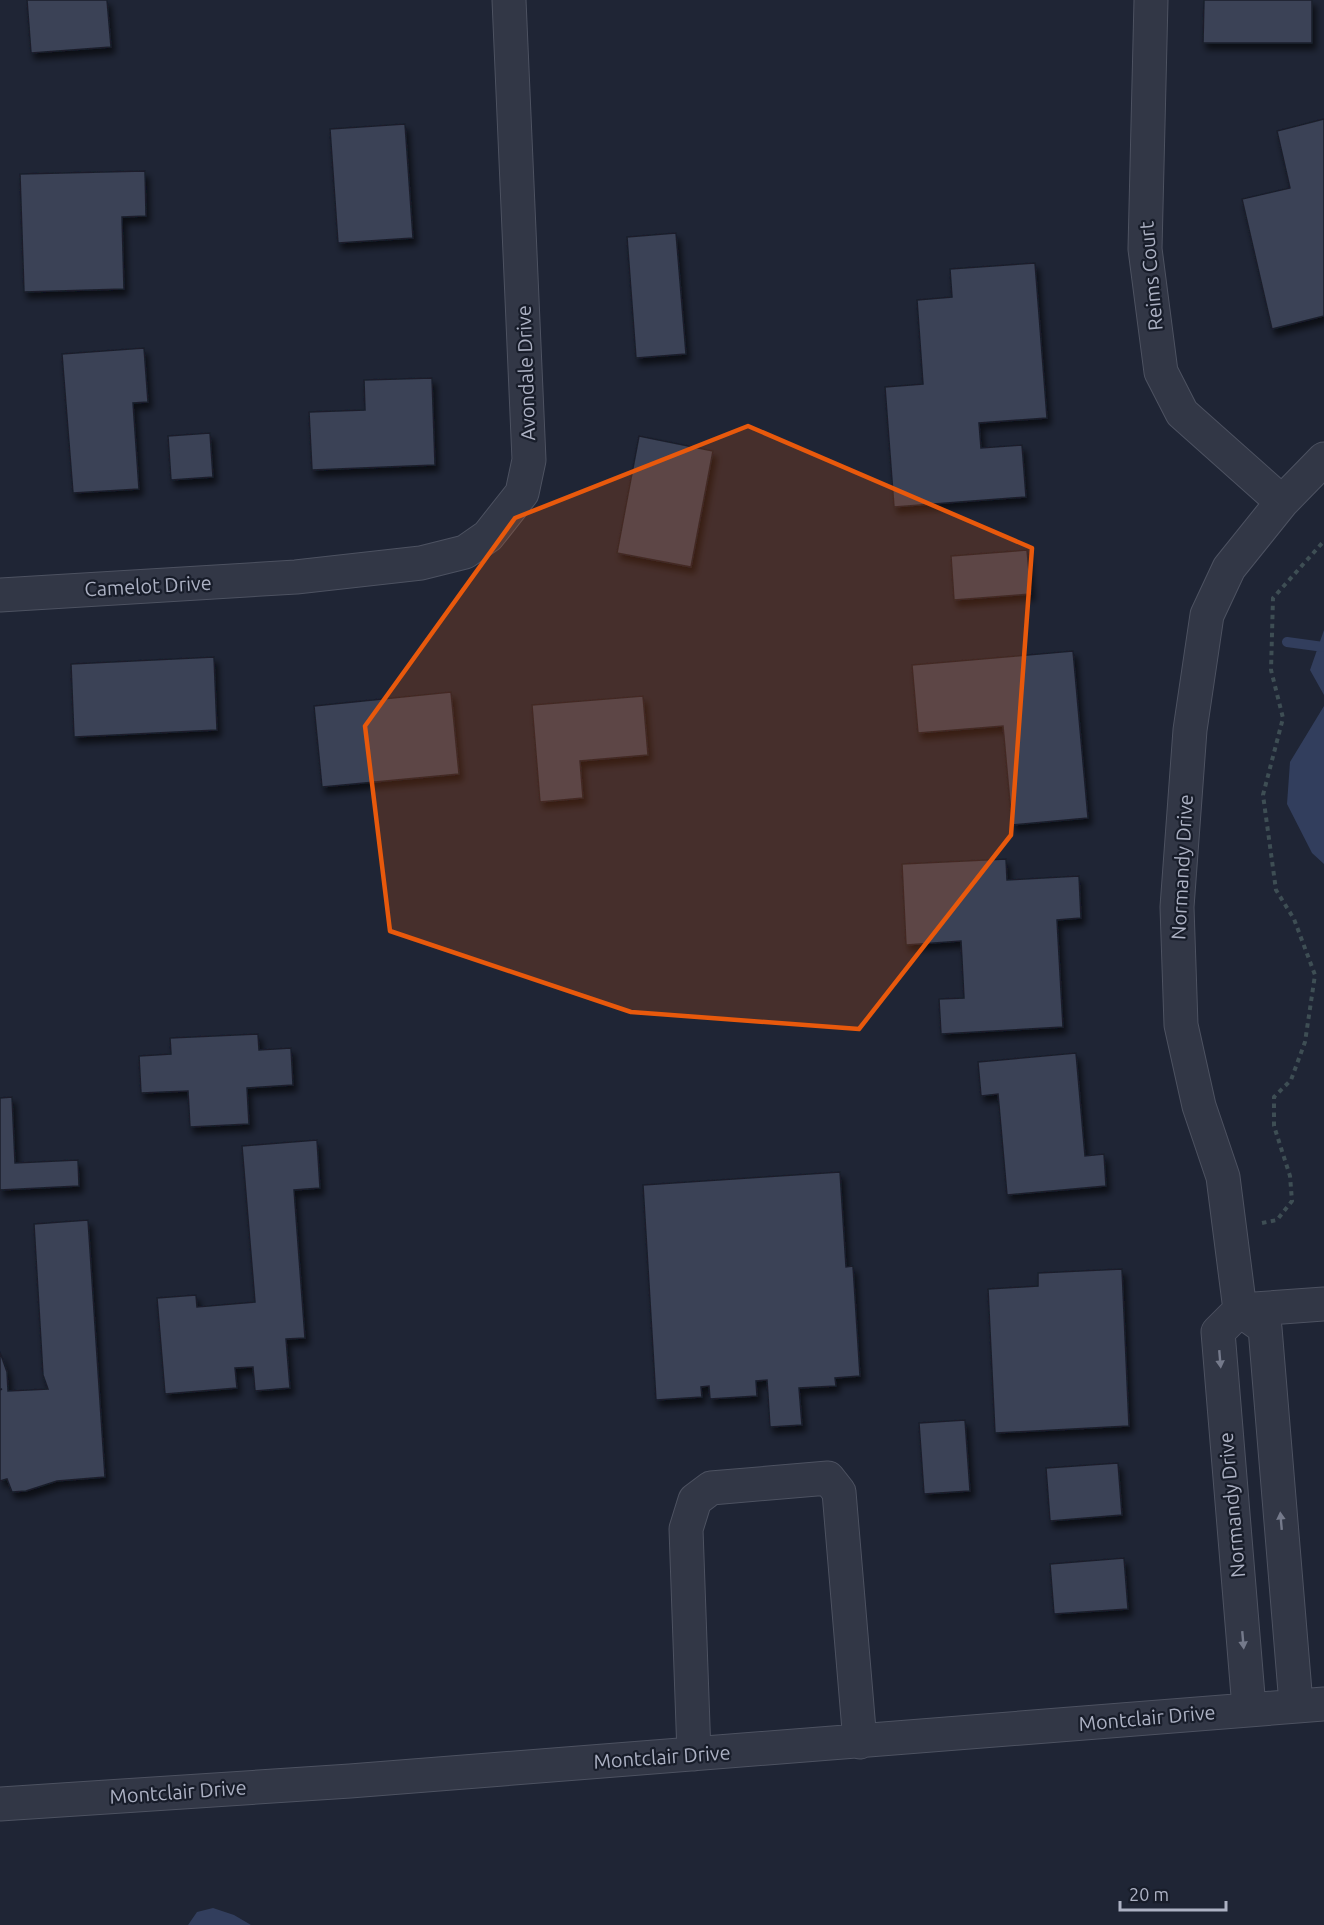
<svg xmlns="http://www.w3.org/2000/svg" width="1324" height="1925" viewBox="0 0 1324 1925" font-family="Ubuntu,sans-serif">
  <defs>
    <filter id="shadow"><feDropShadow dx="3.5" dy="6" stdDeviation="3" flood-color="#0009"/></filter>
  </defs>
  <rect width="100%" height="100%" fill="#1f2535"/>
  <!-- water -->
  <path fill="#323e5d" d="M1324,630V695L1310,670Z
    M1324,706V864L1312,853L1287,804L1290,762Z
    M213,1908L234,1915L251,1925H188L197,1912Z"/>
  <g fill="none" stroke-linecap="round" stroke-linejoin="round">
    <!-- stream -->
    <path stroke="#323e5d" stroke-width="10" d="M1287,642L1324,647"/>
  </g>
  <!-- building -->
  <path fill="#3b4256" stroke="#1a1f2c" stroke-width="1.5" filter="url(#shadow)" d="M27,0H107L111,47L31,53Z
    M1204,0H1312V43H1203Z
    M1324,119V316L1272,329L1242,199L1290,188L1277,131Z
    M405,124L413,238L338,243L330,129Z
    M145,171L146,216L122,217L124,289L24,292L20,174Z
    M676,233L686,354L636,358L627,237Z
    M1035,263L1047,418L979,423L981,448L1022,445L1026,497L894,507L885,387L923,384L917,300L952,297L950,269Z
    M144,348L148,402L133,403L139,489L73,493L62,354Z
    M432,378L435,465L312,470L309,412L365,410L364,380Z
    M210,433L213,477L171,480L168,436Z
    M639,436L713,451L691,567L617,553Z
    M1027,550L1031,594L954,600L951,556Z
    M1073,651L1088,818L1012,825L1003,726L918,733L912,665Z
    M214,657L217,730L74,737L71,664Z
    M451,692L459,774L322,787L314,706Z
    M643,696L648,755L580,761L583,798L540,802L532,705Z
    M1006,859L1007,880L1079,876L1081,918L1057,920L1063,1027L941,1034L939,999L964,998L961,941L906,945L902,864Z
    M258,1034L259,1050L291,1048L293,1085L247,1088L249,1124L190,1127L188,1091L141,1093L139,1056L171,1054L170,1038Z
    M1076,1053L1085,1156L1104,1154L1106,1186L1007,1195L998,1094L981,1096L978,1062Z
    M12,1097L15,1163L78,1160L79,1186L0,1190V1098Z
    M317,1140L320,1188L294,1190L305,1338L286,1339L290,1388L255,1391L253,1367L235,1368L237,1388L165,1394L157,1298L196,1295L197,1307L255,1302L242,1146Z
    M840,1172L846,1267L853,1266L860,1376L835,1378L836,1386L799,1388L802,1425L770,1427L767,1380L756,1381L757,1396L710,1399L709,1386L701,1387L702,1397L656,1400L643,1185Z
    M88,1220L105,1477L57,1481L26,1491L12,1492L7,1479L0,1481V1390L2,1389H0V1352L7,1372L8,1391L48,1389L43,1375L34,1224Z
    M1122,1269L1129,1426L995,1433L988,1289L1038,1286V1273Z
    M965,1420L970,1491L924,1494L919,1423Z
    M1118,1463L1122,1515L1050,1521L1046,1468Z
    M1124,1558L1128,1609L1054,1614L1050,1564Z"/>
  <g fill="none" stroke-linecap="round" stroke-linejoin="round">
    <defs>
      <path id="minor" d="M1151,0L1145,249L1161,372L1182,413L1282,502
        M0,595L296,577L421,563L465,552L488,536L522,493L529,460L509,0
        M1296,1704L1265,1328L1240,1310L1223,1177L1199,1106L1181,1025L1177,907L1190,730L1207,615L1229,568L1282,502L1324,459
        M1249,1708L1218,1332L1240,1310L1324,1304
        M694,1754L686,1529L695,1500L711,1488L828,1478L839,1492L860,1742
        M0,1804L350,1781L1324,1704"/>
    </defs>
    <!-- minor casing -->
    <use href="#minor" stroke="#4d5261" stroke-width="35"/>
    <!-- path -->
    <path stroke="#3e4e54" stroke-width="4" stroke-dasharray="4.5 4.5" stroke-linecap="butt" d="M1262,1223L1277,1220L1292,1201L1290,1176L1274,1126V1097L1291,1080L1305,1042L1315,975L1294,919L1276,890L1263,795L1283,718L1271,670L1273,598L1324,541"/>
    <!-- minor -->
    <use href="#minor" stroke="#323746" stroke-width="33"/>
  </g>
  <!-- one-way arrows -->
  <defs><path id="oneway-solid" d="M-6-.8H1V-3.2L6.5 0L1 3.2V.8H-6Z" transform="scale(1.5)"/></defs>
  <g fill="#757a8b">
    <use href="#oneway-solid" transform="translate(1220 1359) rotate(85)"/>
    <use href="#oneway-solid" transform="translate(1281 1521) rotate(-95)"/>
    <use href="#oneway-solid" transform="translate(1243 1640) rotate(85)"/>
  </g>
  <!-- marked area -->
  <path fill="#e8590c" fill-opacity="0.2" stroke="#e8590c" stroke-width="4.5" stroke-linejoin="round" d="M748,426L1032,548L1011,835L859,1029L631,1012L390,931L365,726L515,518Z"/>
  <g text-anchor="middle" stroke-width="4.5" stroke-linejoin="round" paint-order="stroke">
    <!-- street labels -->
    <g font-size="20" fill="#acb1c3" stroke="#181d2a">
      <text transform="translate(1151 276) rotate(-95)" y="7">Reims Court</text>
      <text transform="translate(526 373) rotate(-92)" y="7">Avondale Drive</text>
      <text transform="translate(148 586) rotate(-3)" y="7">Camelot Drive</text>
      <text transform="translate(1182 867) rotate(-87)" y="7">Normandy Drive</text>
      <text transform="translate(1232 1505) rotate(-95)" y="7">Normandy Drive</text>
      <text transform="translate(1147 1718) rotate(-5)" y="7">Montclair Drive</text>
      <text transform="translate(662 1757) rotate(-4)" y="7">Montclair Drive</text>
      <text transform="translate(178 1792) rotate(-4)" y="7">Montclair Drive</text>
    </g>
  </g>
  <!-- scale -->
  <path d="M1120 1901v9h106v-9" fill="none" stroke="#acb1c3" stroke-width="3"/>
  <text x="1129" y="1901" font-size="18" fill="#acb1c3" stroke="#181d2a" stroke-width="4.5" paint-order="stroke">20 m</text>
</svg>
